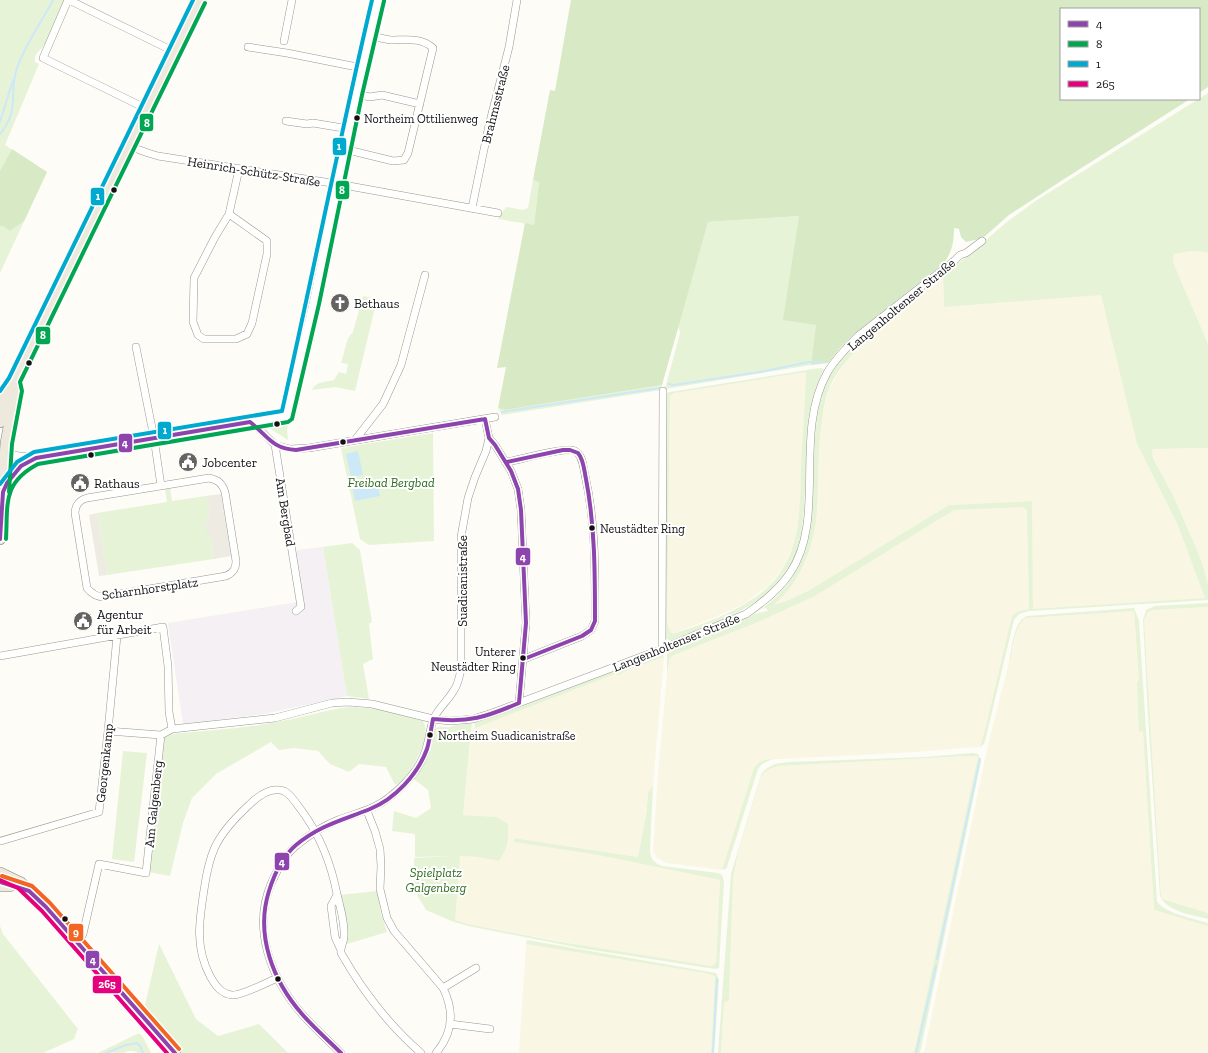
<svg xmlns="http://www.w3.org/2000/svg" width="1208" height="1053" viewBox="0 0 1208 1053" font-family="'Zilla Slab',serif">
  <rect width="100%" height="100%" fill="#fdfcf7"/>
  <!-- industrial -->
  <path fill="#f5f0f3" d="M323,547L347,696L263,714L183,724L168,623L304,601L296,550Z"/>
  <!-- farmland -->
  <path fill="#f9f7e4" d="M1192,251L1207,252L1208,253V344L1173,262L1174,254Z
    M943,275L944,307L1101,294L1137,444L1177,523L1206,598L1033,610L1031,501L949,505L808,591L789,600L773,606L792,585L805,563L812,543L818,509L819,445L822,415L829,389L844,364L857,350L882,328V322Z
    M806,372L800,510L794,543L785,564L780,572L768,586L744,604L713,618L673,634L670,631L667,623L670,396L679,392Z
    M1208,448V584L1190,534L1174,497L1153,458L1152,449Z
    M999,507H1023L1027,510L1029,609L1019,611L1012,615L984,734L980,747L900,753L763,760L754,768L722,870L666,863L656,857L653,850L658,774L667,674L670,658L673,655L758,622L815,596L953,510Z
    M1208,607V913L1162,899L1161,895L1144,620L1148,612L1153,610Z
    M1134,611L1139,680L1140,731H1143L1154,910L1208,926V1053H924L987,749L1009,662H1010L1017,630L1021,621L1026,618Z
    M664,657L653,785L648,793L646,816L639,857L515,838L514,842L598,855L720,880L716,962L712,966L586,946L468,924L454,920L459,856L477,857L499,861L497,817L463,815L472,729L615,674L618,675L630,669Z
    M968,756H978L914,1053H721L724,1002L729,1001L733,879L738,853L761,777L765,772L772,768L779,766Z
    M526,944L705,973L715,976L711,1053H519Z"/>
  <!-- green -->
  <path fill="#e7f3d7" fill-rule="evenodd" d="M0,0H65L48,40L35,56V62L39,64L5,145L47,172L0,273Z
    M1208,93V253L1206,252L1192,251L1174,254L1173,262L1208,344V448L1152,449L1153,458L1174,497L1201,560L1208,584V600L1029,611L1019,614L1014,620L985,741L984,744L980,747L984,734L1012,615L1019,611L1029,609L1027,517V510L1023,507L954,510L815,596L758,622L674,655L670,658L667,674V655L669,650L727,628L754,614L768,611L766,608L762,609C773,600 784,590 792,578C830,519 800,445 827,382C838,357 862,339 882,322L883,328C862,344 839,364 829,389C823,404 822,421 820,437C815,492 826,535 792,585C787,592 780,599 774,605L789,600L808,591L949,505L1032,501L1033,609L1205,598L1177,523L1137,444L1101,295L944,307L943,275L965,258L1008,221L1037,200Z
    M533,180L539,181L534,225L498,219L506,207L523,210L528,208Z
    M799,216L784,319L817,325L811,365L665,389L680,333L678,325L708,222Z
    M363,296L377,299L355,391L335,387L312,390C316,381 326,382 334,380L339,372L346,374L348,364L341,363L348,338L353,332Z
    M820,368L824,369C807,403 807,426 806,463C805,487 805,510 801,533C789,601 725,619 670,641L665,638L666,393L670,392ZM806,372C805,402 803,433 801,463C800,500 802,541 780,573C758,605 709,622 673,634L670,631L667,623L670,396L675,393Z
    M662,385L661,390L502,415L498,408L505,410Z
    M289,420L287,430L288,440L266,426V424Z
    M433,433L434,541L369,545L360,539L341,448Z
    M170,488L172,501L206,496L210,520L205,521L208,536L211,535L214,559L107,575L97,513L167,502L165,489Z
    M352,543L360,550L372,622L369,624L373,659L363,664L369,699L347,696L323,547Z
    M1208,603V607L1153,610L1148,612L1144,620L1161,895L1162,899L1208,913V919C1193,915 1167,912 1160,896L1148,716L1143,620L1146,610L1155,606Z
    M1134,608L1139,621L1157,901C1163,913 1195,919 1208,923V926L1154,910L1143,731L1139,732L1137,682L1139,680L1134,611L1026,618C1014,626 1013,649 1010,662H1009C1012,648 1013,622 1027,616Z
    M662,653L664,657L630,669L618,675L615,674L475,728V722L489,718Z
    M349,707L379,709L423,721C432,734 414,767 405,778C402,781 398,783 395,785L386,767L359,764L349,772L330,764L318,751L294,748L279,750L271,742L216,774L192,798L183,823L170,876L148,872L164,736L170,734C205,731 242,729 277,722C301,718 325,710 349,707Z
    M472,722L463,815L497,817L508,824C509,841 508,847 499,861L477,857L460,856L455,920L468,924L555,941L712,966L716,962L720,880L598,855L514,842V838L638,857L646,816L648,793L653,785L650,849C650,858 653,862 662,866L718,873L722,875L724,881L719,968L715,969L580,948L468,926L454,922L426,910L414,890V858L452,856L415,857V834L392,831L394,811L416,818L431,808L428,790L414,779C425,763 430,747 434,729C440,725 444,728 450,727C457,724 465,724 472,722Z
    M123,751L147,753L134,862L112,859Z
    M972,753L978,754L981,761L920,1053H914L978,756H968L779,766C771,768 766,770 761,777L738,853L733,879L729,1001L724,1002L721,1053H718L731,874L761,775C768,764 778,763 790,762L925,757Z
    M772,759L762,764L758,769L727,867L726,869L722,870L754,768C759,761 763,760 772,759Z
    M377,891L381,914L387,932L347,944L343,900L340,895Z
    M0,926L3,934L78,1029L74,1039L43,1053H0Z
    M527,940L716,973L719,980L714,1053H711L715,976L705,973L526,944Z
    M159,944L196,1019L218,1036L259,1024L288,1053H181L144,1015L145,1005Z
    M137,1034H140L143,1037L151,1053H138L134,1051H128L123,1053H98Z"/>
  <!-- forest -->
  <path fill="#d8eac5" d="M571,0H1208V87L1199,93V9H1061V99H1190L1061,181L1009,215L983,238L966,242L961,237L959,229L954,228C954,242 952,252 944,263L855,333L840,348L828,363L811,365L816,325L783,320L799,216L708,222L662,385L505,410L498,408L506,367L497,368L525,223L534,225L539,182L533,180L550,90L555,91Z
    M12,149L47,172L24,221L10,231L3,226H0V171Z"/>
  <!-- plaza -->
  <path fill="#edebe2" d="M221,494L231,556L214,559L211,536H207L205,521L210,520L206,496Z
    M97,513L107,575L99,576L89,515Z"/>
  <!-- water -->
  <path fill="#cde8f7" d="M358,451L363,475L351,477L346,454Z
    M377,481L380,496L355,501L352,485L359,483L365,487L369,486L370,482Z"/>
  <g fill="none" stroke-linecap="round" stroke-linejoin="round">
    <!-- stream -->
    <path stroke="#cde8f7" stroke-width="2" d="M0,122L13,80
      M0,134C21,108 8,94 17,68C26,43 41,23 53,0
      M668,384L674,385L765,371L809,362H823
      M502,412L660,388
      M937,959L980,759
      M106,1053L126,1045L137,1043L140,1046L143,1053
      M713,1053L717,979
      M916,1053L936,966"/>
    <defs>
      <path id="street" d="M68,0L43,58L147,109
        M69,0L175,52
        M284,41L292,0
        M248,47L287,53L362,68
        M356,94L370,97L382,95L420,104
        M286,121L307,124L313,123L349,129
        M129,146L148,153L158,156L338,184L498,213
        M344,149L393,161L404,160L408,153L433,48C421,37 406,40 391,40C384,39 377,37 370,36
        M472,208L489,125L509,47L517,0
        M229,214L267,241V254L252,323L247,334L236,339H204L198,335L193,322L194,278L215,237L229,214L239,169
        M136,347L154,438L161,486
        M485,419L489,438L495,445L511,471L518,489L521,510L526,623L519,703
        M250,422L258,428L275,445L301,607L296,611
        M355,440L383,404L401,365L425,275
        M275,445L290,449L309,448L495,417
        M3,458L12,464L25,463
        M5,458L12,455L36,458
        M507,462C519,460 567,446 575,451C583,455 583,467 585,475C596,524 595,572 595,621L591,630L582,636L524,659
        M209,478C218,480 222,483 225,492L236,561C236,569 233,573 226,576L102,597C95,596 91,593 87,588L75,513C75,505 80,500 87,498Z
        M5,487C11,474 23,464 36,458L287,416L313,303L356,94L378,0
        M662,649L663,391
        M0,656L163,627L168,666L169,712L172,729
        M108,731L161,735L172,729L275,718L332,703L348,702L372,704L433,719L450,721L473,719L492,713L662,649L746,614C762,603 779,590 790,573C827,518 793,435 827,373C835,359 847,347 858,336L954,261L960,255L966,253L982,241
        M367,811L375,831L380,849L381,866L380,889L387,918L394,931L443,988C455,1012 453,1033 436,1053
        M1,841L99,812L108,731L117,636
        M337,895L331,906L335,937L340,948
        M78,944L83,934L99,864L146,873L161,735
        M277,978C268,982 241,996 232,995C221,994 215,985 210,976C195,947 199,922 204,890C206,876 209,860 215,847C223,830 236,817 249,805C258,796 271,786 284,791C292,795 297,805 302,811C321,837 331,863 337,894C340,907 345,922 344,936C344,942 340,947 341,953C362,990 389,1025 421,1053
        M443,988L476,968
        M450,1024L490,1029
        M341,1053C328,1040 313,1027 301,1013C271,978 252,929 271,884C277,870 285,854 297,845C308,836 325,825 338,820C365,810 378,809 399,789C411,778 422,764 426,749C429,740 430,729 433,720C438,708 448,701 454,690C458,685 459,677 461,670V537L468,498L475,477L486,451L489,438"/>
      <path id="primary" d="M0,422C2,407 2,392 14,381L200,0
        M0,539L6,443L16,390L14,381
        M0,873L21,883L46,907L141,1016L175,1053
        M0,886H10"/>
    </defs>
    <!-- street casing -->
    <use href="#street" stroke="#979795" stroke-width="8"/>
    <!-- primary casing -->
    <use href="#primary" stroke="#858482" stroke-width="12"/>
    <!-- street -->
    <use href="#street" stroke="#fffffe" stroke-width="7"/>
    <!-- primary -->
    <use href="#primary" stroke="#ede9dc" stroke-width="11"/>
    <defs>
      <path id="bus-1" d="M485,419L489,438L495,445L511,471L518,489L521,510L526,623L519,703
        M250,422C267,435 272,449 296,450L485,419
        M507,462L563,450H570L578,453C584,460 584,470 586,479C595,526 595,573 595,621L591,630L582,636L524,659
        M0,539L3,492L7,483L21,466L36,458L250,422
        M433,719C469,723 486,717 519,703
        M0,882L29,891L46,907L175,1053
        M341,1053C328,1040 314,1028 302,1014C273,981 255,935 269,891C274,875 283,856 296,845C320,825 343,820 370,809C395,799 418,774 427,749C430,739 431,729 433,719"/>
      <path id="bus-2" d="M9,492L12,444L22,391L20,382L205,3
        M6,539C8,504 2,483 38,464L288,422L292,419L319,304L362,95L384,1"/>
      <path id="bus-3" d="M0,391L9,378L193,0
        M0,484L17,462L34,452L282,411C313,274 340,136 372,0"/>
      <path id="bus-4" d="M0,880L18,888L42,911L167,1053"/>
      <path id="bus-5" d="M2,876L32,886L50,903L179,1049"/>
    </defs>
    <!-- bus-1 casing -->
    <use href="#bus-1" stroke="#fff" stroke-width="7"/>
    <!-- bus-2 casing -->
    <use href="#bus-2" stroke="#fff" stroke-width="7"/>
    <!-- bus-3 casing -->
    <use href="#bus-3" stroke="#fff" stroke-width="7"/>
    <!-- bus-4 casing -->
    <use href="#bus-4" stroke="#fff" stroke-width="7"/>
    <!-- bus-5 casing -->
    <use href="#bus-5" stroke="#fff" stroke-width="7"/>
    <!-- bus-1 -->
    <use href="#bus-1" stroke="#8e44ad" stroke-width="4"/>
    <!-- bus-2 -->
    <use href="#bus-2" stroke="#00a651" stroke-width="4"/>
    <!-- bus-3 -->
    <use href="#bus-3" stroke="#00a9ce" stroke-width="4"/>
    <!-- bus-4 -->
    <use href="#bus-4" stroke="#e5007d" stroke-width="4"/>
    <!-- bus-5 -->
    <use href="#bus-5" stroke="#f26522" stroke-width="4"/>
  </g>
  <!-- icons -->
  <defs>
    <symbol id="church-disc" viewBox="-11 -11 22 22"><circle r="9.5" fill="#646362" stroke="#fff"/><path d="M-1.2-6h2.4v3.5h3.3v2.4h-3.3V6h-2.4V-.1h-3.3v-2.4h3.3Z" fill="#fff"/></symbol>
    <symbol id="civic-disc" viewBox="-11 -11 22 22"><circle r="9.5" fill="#646362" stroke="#fff"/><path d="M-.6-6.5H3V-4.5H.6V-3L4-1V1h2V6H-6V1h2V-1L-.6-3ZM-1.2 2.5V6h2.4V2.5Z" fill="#fff"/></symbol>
  </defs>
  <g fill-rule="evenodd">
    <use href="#church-disc" x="329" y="292" width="22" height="22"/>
    <use href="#civic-disc" x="177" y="451" width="22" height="22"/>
    <use href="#civic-disc" x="69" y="472" width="22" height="22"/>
    <use href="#civic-disc" x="72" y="610" width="22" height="22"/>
  </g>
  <!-- markers -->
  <g fill="#111" stroke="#fff" stroke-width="1.5">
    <circle cx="357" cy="118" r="3.5"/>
    <circle cx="114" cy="190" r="3.5"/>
    <circle cx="29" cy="363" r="3.5"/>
    <circle cx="277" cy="424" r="3.5"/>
    <circle cx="343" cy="442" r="3.5"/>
    <circle cx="91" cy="455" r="3.5"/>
    <circle cx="592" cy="528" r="3.5"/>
    <circle cx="523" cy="658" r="3.5"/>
    <circle cx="430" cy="735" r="3.5"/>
    <circle cx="65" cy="919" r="3.5"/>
    <circle cx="278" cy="979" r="3.5"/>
  </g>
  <g text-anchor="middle" stroke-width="4" stroke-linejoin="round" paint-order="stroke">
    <!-- bus labels -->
    <g font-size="12" fill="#111" stroke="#fff" text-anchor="start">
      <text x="364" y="123">Northeim Ottilienweg</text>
      <text x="600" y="533">Neustädter Ring</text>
      <text x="516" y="656" text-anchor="end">Unterer<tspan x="516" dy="15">Neustädter Ring</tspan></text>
      <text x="438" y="740">Northeim Suadicanistraße</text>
    </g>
    <!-- street labels -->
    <g font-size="13" fill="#111" stroke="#fff">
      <text transform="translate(495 104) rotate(-76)" y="5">Brahmsstraße</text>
      <text transform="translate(254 171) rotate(9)" y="5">Heinrich-Schütz-Straße</text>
      <text transform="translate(901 304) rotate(-40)" y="5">Langenholtenser Straße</text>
      <text transform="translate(286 512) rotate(81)" y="5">Am Bergbad</text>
      <text transform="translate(462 581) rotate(-90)" y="5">Suadicanistraße</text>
      <text transform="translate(150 588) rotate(-8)" y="5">Scharnhorstplatz</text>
      <text transform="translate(676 642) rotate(-22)" y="5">Langenholtenser Straße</text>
      <text transform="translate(104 763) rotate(-84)" y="5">Georgenkamp</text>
      <text transform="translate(153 804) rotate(-84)" y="5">Am Galgenberg</text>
    </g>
    <!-- poi labels -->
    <g font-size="13" fill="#111" stroke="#fff" text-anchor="start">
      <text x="354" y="308">Bethaus</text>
      <text x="202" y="467">Jobcenter</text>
      <text x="94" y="488">Rathaus</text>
      <text x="97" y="619">Agentur<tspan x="97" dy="15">für Arbeit</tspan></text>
    </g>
    <!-- park labels -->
    <g font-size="13" font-style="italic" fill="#2f6b1f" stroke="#fff">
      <text x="391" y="487">Freibad Bergbad</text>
      <text x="436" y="877">Spielplatz<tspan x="436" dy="15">Galgenberg</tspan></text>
    </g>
  </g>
  <g stroke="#fff" stroke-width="1.5">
    <rect x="139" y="113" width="15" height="19" rx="4" fill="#00a651"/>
    <rect x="332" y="137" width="15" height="19" rx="4" fill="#00a9ce"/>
    <rect x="335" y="180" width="15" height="20" rx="4" fill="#00a651"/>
    <rect x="90" y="187" width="15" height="19" rx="4" fill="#00a9ce"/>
    <rect x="35" y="326" width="16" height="19" rx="4" fill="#00a651"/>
    <rect x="157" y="421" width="15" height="19" rx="4" fill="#00a9ce"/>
    <rect x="118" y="433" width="15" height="20" rx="4" fill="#8e44ad"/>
    <rect x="515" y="547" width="16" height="19" rx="4" fill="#8e44ad"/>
    <rect x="274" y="852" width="16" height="19" rx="4" fill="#8e44ad"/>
    <rect x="68" y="923" width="16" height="19" rx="4" fill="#f26522"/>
    <rect x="85" y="950" width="15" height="19" rx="4" fill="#8e44ad"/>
    <rect x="92" y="975" width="30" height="19" rx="4" fill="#e5007d"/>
  </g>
  <g font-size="11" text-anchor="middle" font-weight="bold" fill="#fff">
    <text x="147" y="127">8</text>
    <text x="339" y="150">1</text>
    <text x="342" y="194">8</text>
    <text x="98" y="200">1</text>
    <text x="43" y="339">8</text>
    <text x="165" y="434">1</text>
    <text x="125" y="447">4</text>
    <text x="523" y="561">4</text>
    <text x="282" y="866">4</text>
    <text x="76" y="936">9</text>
    <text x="93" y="964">4</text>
    <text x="107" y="988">265</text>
  </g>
  <!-- legend -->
  <rect x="1060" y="8" width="140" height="92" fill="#ffffff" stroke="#a0a0a0"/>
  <rect x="1068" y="21" width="20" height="6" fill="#8e44ad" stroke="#a0a0a0"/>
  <text x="1096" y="28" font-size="12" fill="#111111">4</text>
  <rect x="1068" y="41" width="20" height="6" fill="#00a651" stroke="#a0a0a0"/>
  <text x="1096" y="48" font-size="12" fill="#111111">8</text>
  <rect x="1068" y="61" width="20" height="6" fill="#00a9ce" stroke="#a0a0a0"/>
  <text x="1096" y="68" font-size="12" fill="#111111">1</text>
  <rect x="1068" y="81" width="20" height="6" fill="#e5007d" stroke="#a0a0a0"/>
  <text x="1096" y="88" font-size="12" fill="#111111">265</text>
</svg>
